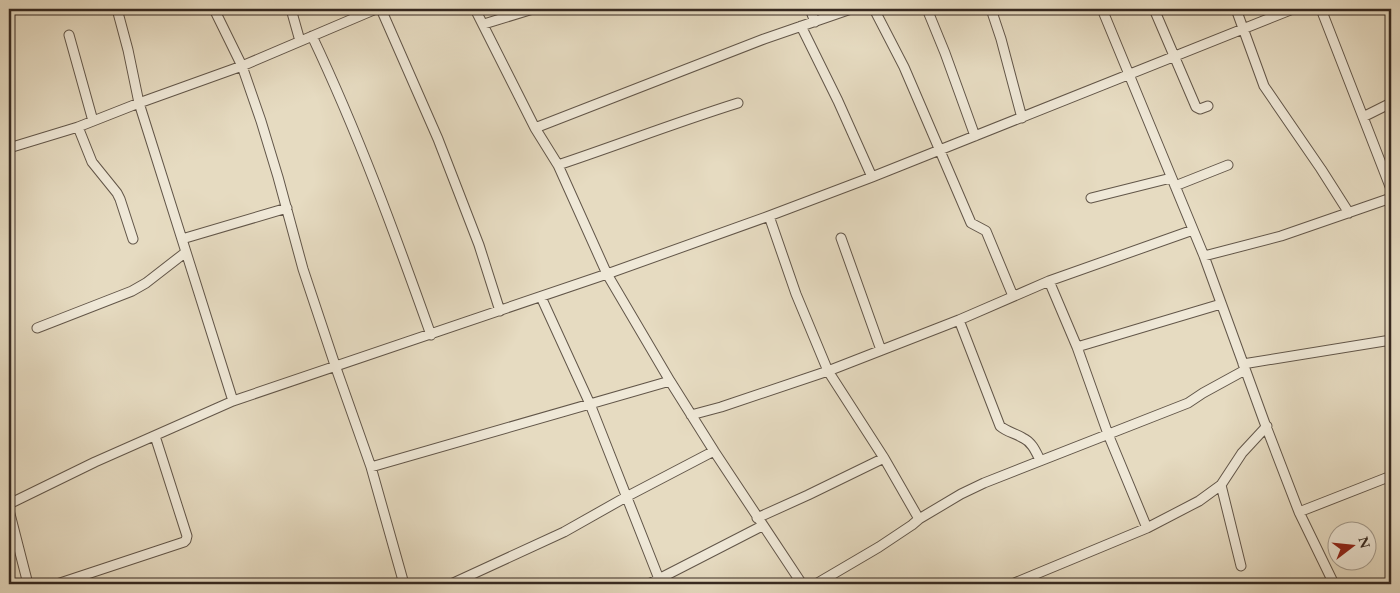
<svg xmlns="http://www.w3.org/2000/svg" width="1400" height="593" viewBox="0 0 1400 593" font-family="'EB Garamond',serif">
  <rect width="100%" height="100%" fill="#e6dbc1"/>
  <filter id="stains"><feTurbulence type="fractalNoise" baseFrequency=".004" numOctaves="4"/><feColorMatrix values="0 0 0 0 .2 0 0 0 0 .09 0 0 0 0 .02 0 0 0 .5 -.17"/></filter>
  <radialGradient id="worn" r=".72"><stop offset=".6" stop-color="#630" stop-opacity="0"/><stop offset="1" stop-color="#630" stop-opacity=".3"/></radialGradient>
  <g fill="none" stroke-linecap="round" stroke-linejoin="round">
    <defs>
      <path id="minor" d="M117,9L128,50L139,103L233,401
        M214,9L242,66L261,121L278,177L303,269L336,368L371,467L404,584
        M291,9L300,41
        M381,9L438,139L479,245L500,311
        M475,9L535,128L558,165L607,274L670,381L714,451L802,584
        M810,9L815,22
        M874,9L904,67L971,223L986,231L1013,296
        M927,9L945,53L975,136
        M991,9L1001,39L1022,118
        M1102,9L1204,256L1264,421L1299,512L1334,584
        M1154,9L1196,107L1200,109L1208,106
        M1236,9L1264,86L1321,169L1349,213
        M1321,9L1391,189
        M484,24L533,9
        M801,26L838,101L872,177
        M69,35L93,121
        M312,36C358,133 395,234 431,335
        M1363,117L1391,103
        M78,127L92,162L117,193L120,199L133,239
        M535,128L764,39L851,9
        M9,148L78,127L139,103L242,66L376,9
        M558,165C618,145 677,122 738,103
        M1175,186L1228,165
        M1091,198L1171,178
        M769,216L796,294L828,371L884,458L919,519
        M841,238L881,350
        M182,239L287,208
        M1204,256L1281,236L1391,198
        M1049,281L1077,347L1108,434L1147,528
        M541,297L590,404L661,584
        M959,320L1000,426C1007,432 1015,433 1023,438C1032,442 1036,452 1040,460
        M37,328L132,291L146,283L186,252
        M1077,347L1221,304
        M1243,364L1391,340
        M691,415L721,407L828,371L959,320L1049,281L1193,230
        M371,467L670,381
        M1221,485L1241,566
        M9,504L95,462L233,401L607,274L769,216L872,177L1293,9
        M9,510L28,584
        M1299,512L1391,476
        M757,518L808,495L884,458
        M57,584L184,542L186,540L187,536L155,436
        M451,584L564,532L626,497L714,451
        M649,584L762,526
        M816,584L879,547L912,525L919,519L961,494L984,483L1188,403L1203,393L1245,370
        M1012,584L1147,528L1199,501L1221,485L1242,453L1267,426"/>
    </defs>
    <!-- minor casing -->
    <use href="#minor" stroke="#625649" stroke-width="11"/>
    <!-- minor -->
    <use href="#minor" stroke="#efe8d7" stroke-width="9"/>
  </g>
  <!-- margin -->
  <rect width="1400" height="593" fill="none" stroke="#e6dbc1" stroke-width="30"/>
  <rect x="10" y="10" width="1380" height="573" fill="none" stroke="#362921" stroke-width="2.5"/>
  <rect x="15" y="15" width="1370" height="563" fill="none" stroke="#362921"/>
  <!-- north arrow -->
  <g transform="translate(1352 546) rotate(74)"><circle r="24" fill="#efe8d7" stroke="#a59c8e"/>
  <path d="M0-4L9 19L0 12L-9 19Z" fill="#8f2418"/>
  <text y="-8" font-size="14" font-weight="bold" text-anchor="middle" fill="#362921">N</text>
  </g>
  <rect width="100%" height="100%" filter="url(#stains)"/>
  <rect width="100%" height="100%" fill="url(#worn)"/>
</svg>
